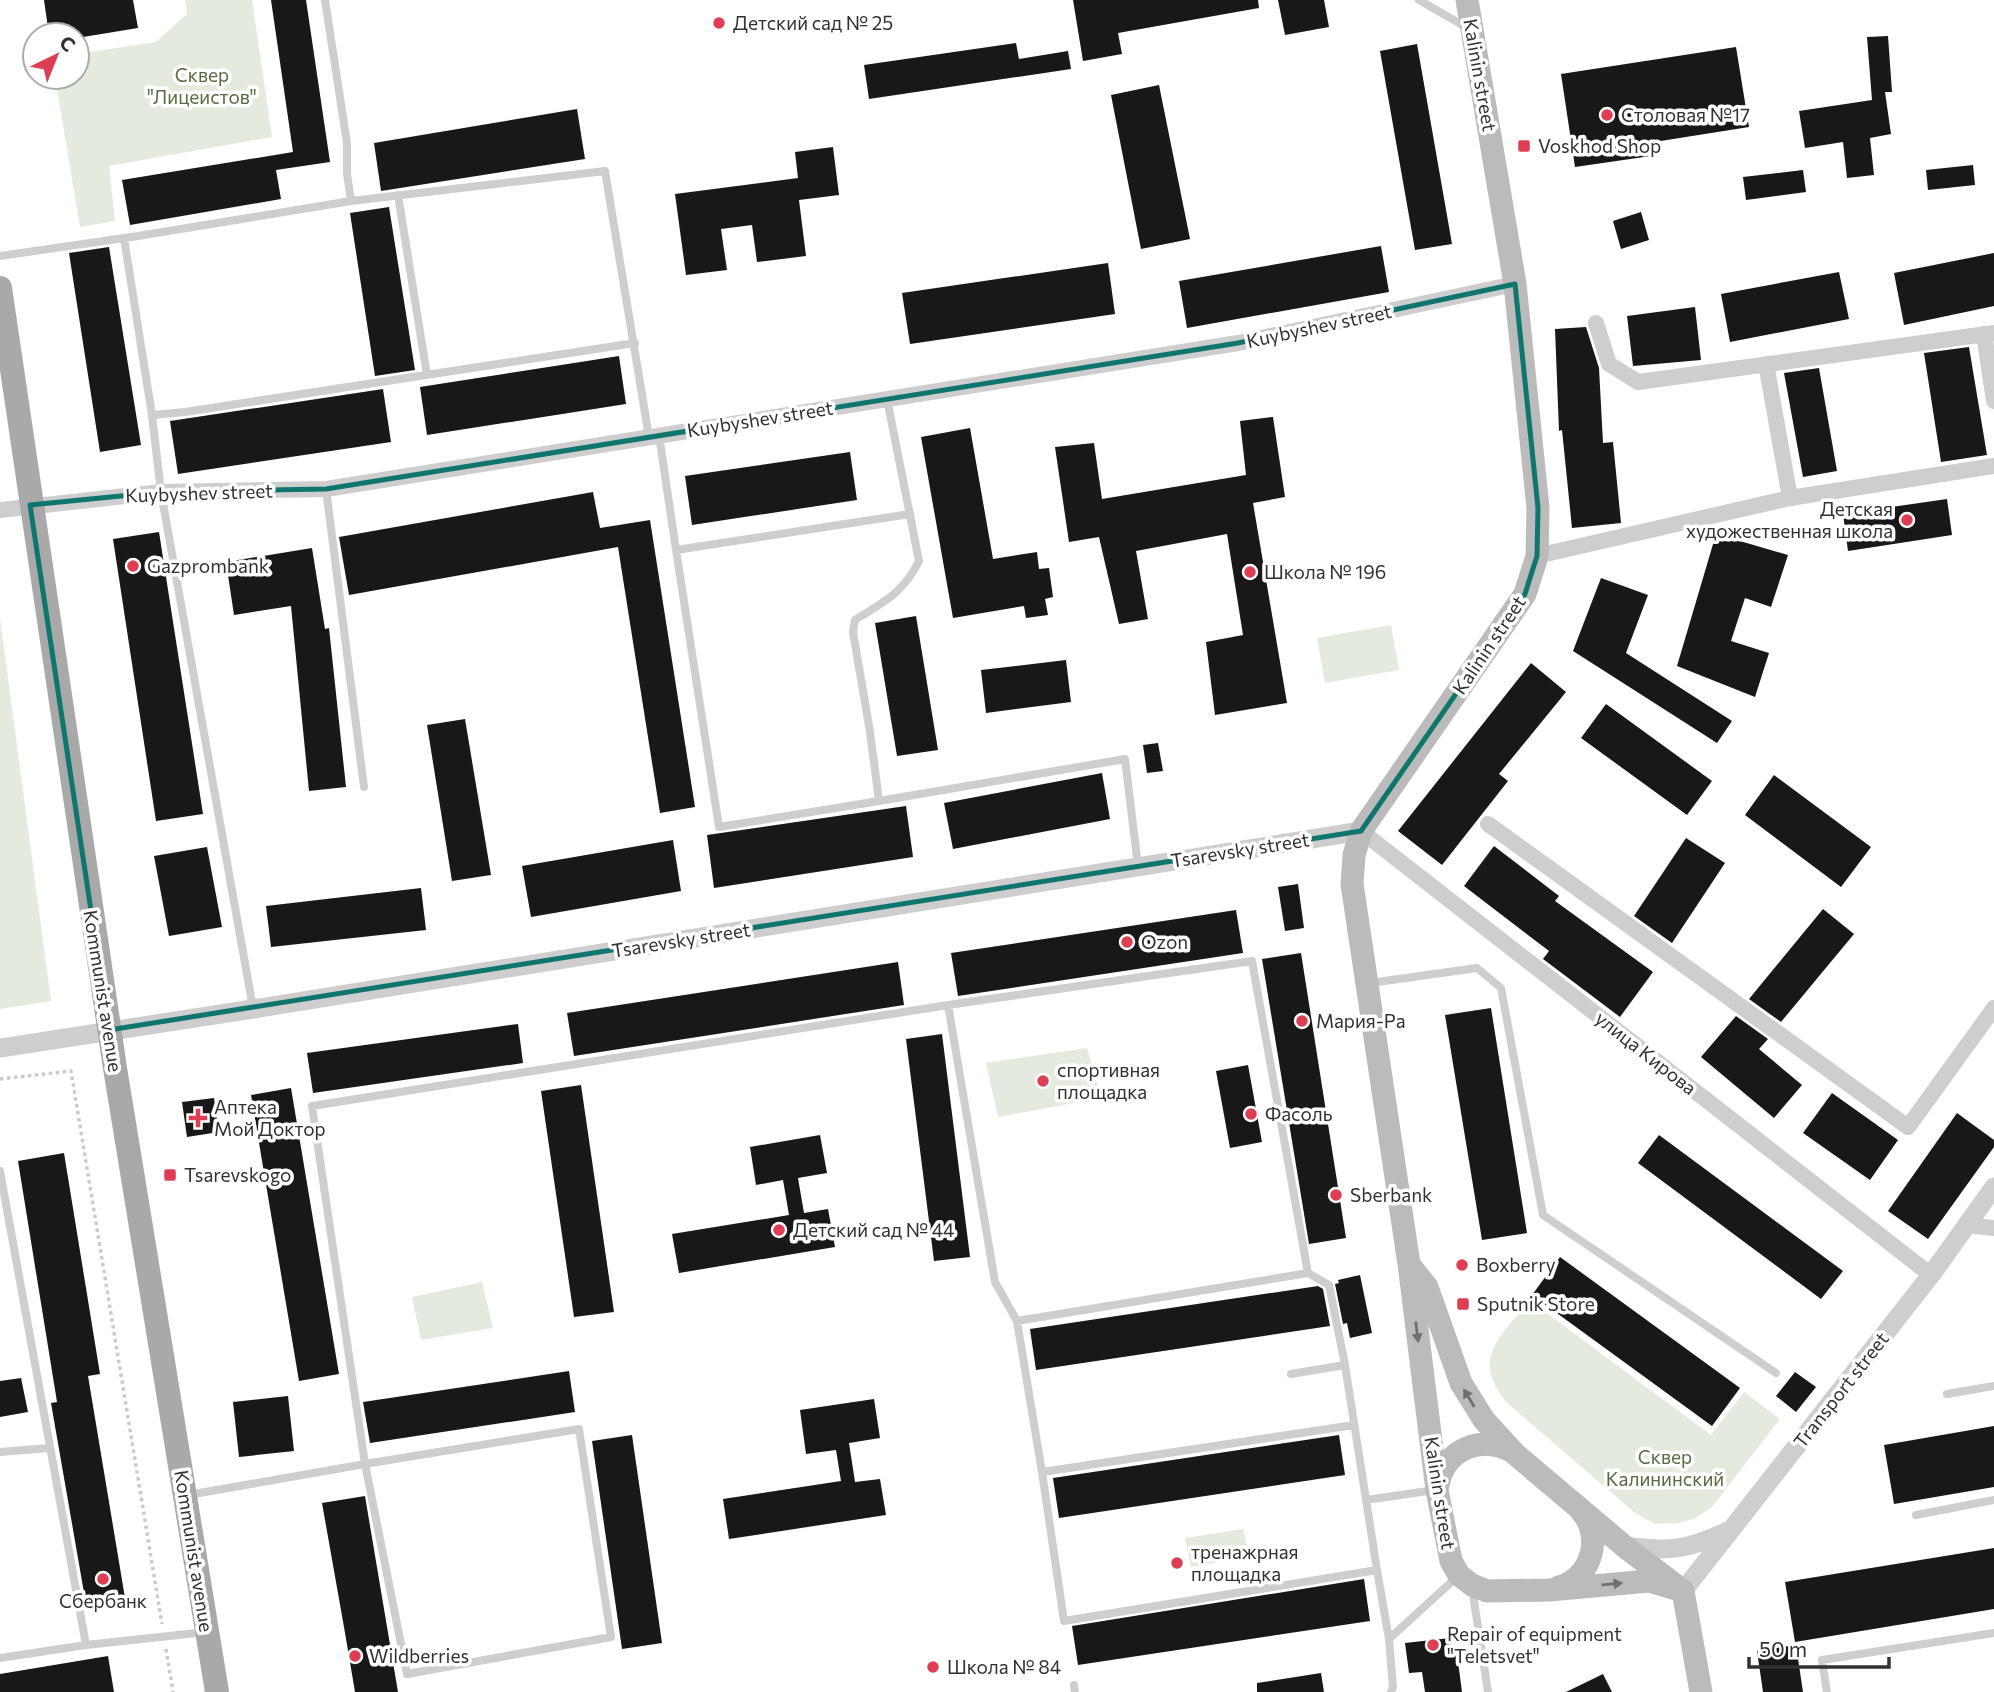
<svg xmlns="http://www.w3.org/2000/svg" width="1994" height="1692" viewBox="0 0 1994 1692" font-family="Commissioner,sans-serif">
  <rect width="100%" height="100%" fill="#fff"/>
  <!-- green -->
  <path fill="#e5eade" d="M185,0H252L272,137L109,166L115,221L80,227L55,77H77V54L156,42L187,14Z
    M0,618L51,1001L0,1009Z
    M1391,625L1399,670L1325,683L1317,638Z
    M1087,1048L1101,1098L998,1117L986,1063Z
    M482,1282L493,1328L421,1340L412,1297Z
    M1529,1300L1711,1435L1744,1392L1780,1419L1712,1507L1694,1519L1678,1523L1655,1524L1635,1513L1507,1403C1470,1357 1500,1339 1529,1300Z
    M1243,1529L1249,1557L1191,1567L1185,1538Z"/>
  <!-- building -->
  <path fill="#181818" d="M44,0H133L138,28L77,38V35H49Z
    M271,0H306L330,162L276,170L281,199L130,225L122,180L293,152Z
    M1073,0H1258L1259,8L1118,33L1122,54L1083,61Z
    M1278,0H1324L1329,27L1285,35Z
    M1888,36L1892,92H1885L1891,134L1870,138L1874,175L1847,178L1843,142L1805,148L1799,111L1872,100L1867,37Z
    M1016,43L1019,59L1068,51L1071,69L869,99L864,65Z
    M1417,44L1452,244L1415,250L1380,51Z
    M1736,47L1749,127L1648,143L1651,156L1575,167L1561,74Z
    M1159,85L1190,239L1141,249L1111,95Z
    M577,109L585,159L381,191L374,143Z
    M833,147L839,195L799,200L806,256L757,262L752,225L721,229L727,270L686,275L675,194L798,178L795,152Z
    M1973,165L1975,185L1928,190L1926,170Z
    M1803,170L1806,192L1746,200L1743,177Z
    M389,207L415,370L375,376L350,213Z
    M1641,212L1649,240L1621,249L1613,221Z
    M1381,246L1389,292L1187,328L1179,281Z
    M109,247L141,445L100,452L69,253Z
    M1994,253V306L1904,325L1894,273Z
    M1108,263L1115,314L910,344L902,293Z
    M1839,272L1849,319L1730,342L1721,294Z
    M1695,307L1701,360L1633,366L1627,316Z
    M1586,327L1599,368L1603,443L1613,442L1621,523L1572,528L1562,430L1559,431L1555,329Z
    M1969,347L1987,455L1941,462L1924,353Z
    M619,356L626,404L427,435L420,387Z
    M1819,368L1837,471L1803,477L1784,373Z
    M383,389L391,442L178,474L170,421Z
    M1273,417L1285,497L1253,503L1287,703L1215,715L1206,642L1243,635L1227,534L1136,551L1148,619L1119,624L1099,537L1069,542L1055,447L1094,443L1102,499L1246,475L1240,421Z
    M970,428L993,559L1037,552L1039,569L1049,568L1053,597L1045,599L1048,615L1026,618L1024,606L953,618L921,437Z
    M850,452L857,500L692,525L685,476Z
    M593,492L600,528L650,520L695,807L660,813L618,547L349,595L339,537Z
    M1947,499L1952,535L1848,551L1843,514Z
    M159,532L203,814L156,821L113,539Z
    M1716,534L1788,555L1771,607L1745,598L1731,641L1769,653L1755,697L1677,666Z
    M312,548L325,629L329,628L346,787L309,791L291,606L234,615L226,562Z
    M1601,578L1648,595L1626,653L1732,721L1717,743L1573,651Z
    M916,616L938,750L897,756L875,623Z
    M1066,660L1071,702L986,713L981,670Z
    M1531,663L1566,692L1499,774L1508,781L1442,865L1398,831Z
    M1606,704L1712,781L1687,815L1581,738Z
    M465,719L491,875L452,881L427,725Z
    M1158,743L1163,771L1147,773L1143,745Z
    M1102,773L1110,819L953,849L944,803Z
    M1774,775L1871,847L1841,887L1745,815Z
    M906,806L913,857L714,888L707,835Z
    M1686,838L1725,863L1672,943L1634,916Z
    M673,840L681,891L531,917L522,866Z
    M1494,846L1559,896L1555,901L1653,972L1620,1017L1543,959L1549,951L1464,886Z
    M207,847L222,927L169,936L154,856Z
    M1298,884L1304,928L1285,931L1278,887Z
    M421,888L426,930L271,947L266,906Z
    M1823,909L1854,934L1781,1022L1749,999Z
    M1236,910L1243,953L958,996L951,953Z
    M1301,953L1346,1238L1309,1244L1262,959Z
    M898,962L904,1005L574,1056L567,1013Z
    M1491,1008L1527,1233L1482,1240L1445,1015Z
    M1736,1016L1768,1039L1759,1049L1802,1085L1774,1118L1701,1057Z
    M518,1024L523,1063L313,1093L307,1053Z
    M942,1034L970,1257L934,1261L906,1039Z
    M1248,1065L1262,1142L1230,1148L1216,1071Z
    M581,1085L614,1312L574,1317L541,1091Z
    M291,1088L339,1374L299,1381L251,1095Z
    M1832,1093L1898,1140L1870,1180L1803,1133Z
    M214,1098L219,1132L187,1137L182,1102Z
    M1957,1113L1994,1140V1147L1928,1239L1888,1211Z
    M820,1135L827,1173L798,1178L804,1213L828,1209L835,1247L679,1273L672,1234L789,1215L783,1180L756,1185L750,1147Z
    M1659,1135L1843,1271L1821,1299L1638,1163Z
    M64,1153L100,1374L88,1376L126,1604L87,1610L51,1403L57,1402L18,1161Z
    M1560,1257L1740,1388L1712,1426L1532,1295Z
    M1360,1275L1372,1333L1350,1338L1347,1323L1343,1324L1335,1284L1339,1283L1338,1280Z
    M1318,1286L1323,1289L1330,1326L1036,1370L1030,1329Z
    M569,1371L575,1412L370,1443L363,1402Z
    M1795,1372L1816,1387L1796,1412L1776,1396Z
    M21,1378L28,1412L0,1417V1381Z
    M288,1396L294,1451L239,1457L233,1402Z
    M874,1399L880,1438L849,1443L855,1482L880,1479L886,1515L729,1539L723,1499L841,1481L836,1450L806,1454L800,1410Z
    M1994,1426V1487L1894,1504L1884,1445Z
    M632,1435L662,1643L622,1649L592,1441Z
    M1339,1435L1345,1475L1059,1518L1053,1478Z
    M365,1496L367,1508L398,1692H355L344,1627L322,1503Z
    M1994,1548V1609L1795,1642L1785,1582Z
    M1364,1579L1370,1621L1078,1665L1072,1626Z
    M1450,1638L1451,1646H1456L1462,1692H1425L1422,1672L1409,1673L1405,1643Z
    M1796,1645L1803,1692H1763L1757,1651Z
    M108,1656L114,1692H0V1674Z
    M1321,1673L1324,1692H1257V1683Z
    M1603,1674L1612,1692H1566Z"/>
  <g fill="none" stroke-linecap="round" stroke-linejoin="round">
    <!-- path -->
    <path stroke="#cbcbcb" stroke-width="3.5" stroke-dasharray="3.5 3.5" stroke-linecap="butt" d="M0,1079L71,1071L162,1624
      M166,1649L173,1692"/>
    <!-- service -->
    <path stroke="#cecece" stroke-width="8" d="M1419,0L1466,27
      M398,195L427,375
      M351,201L605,171L649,437
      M124,238L152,415L161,492L253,1008
      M0,256L138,236L351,201L347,174V143L325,0
      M887,399L919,561C903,593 885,601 855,620L853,632L870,732L879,801L1125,759L1138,866
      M152,415L185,412L635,343
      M659,435L676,550L910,514
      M326,489L364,787
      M676,550L719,827L879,801
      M1370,983L1477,968L1501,988L1543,1215L1776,1373
      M948,1005L995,1282L1017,1321L1308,1273
      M0,1171L86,1645L206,1632
      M1017,1321L1042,1472L1354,1425
      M1947,1394L1994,1386
      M0,1452L49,1448
      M1042,1472L1064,1621L1377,1570L1345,1365
      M188,1495L365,1464L407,1674L611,1637L579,1429L365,1464L312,1106L948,1005L1252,961L1308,1273L1329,1285L1345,1365L1291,1374
      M1366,1500L1435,1490
      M1916,1515L1994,1500
      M1377,1570L1389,1639
      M1472,1588L1488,1692
      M0,1658L86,1645
      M1074,1685L1075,1692
      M1391,1692L1393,1687L1389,1639L1459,1575
      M1827,1692L1822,1660L1994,1633"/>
    <!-- minor -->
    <path stroke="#cecece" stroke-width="16" d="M1596,323L1609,364L1638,382L1994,333
      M1984,334L1994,401
      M1790,498L1994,466
      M0,510L161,492L326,489L1238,343L1515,284
      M1537,556L1790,498L1766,364
      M1488,824L1908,1127L1994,1008
      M1361,831L1931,1275
      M1965,1225L1994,1228"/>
    <!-- tertiary -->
    <path stroke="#cecece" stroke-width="19" d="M0,1048L253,1009L1361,831
      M1624,1546C1668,1552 1688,1550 1728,1531
      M1683,1591L1931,1275L1994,1187"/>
    <!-- secondary -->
    <path stroke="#bbb" stroke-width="23" d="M1467,0L1515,284L1538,508L1537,556L1525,594L1361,831L1354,855L1352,884L1409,1264L1437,1490L1451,1561L1459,1575L1472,1585L1487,1591L1549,1590L1649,1581L1683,1591
      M1411,1267L1427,1287L1461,1383L1484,1420L1515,1454L1624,1546L1683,1591L1701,1692
      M1438,1485C1445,1449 1481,1434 1513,1452
      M1559,1587C1591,1579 1604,1536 1581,1511"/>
    <!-- primary -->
    <path stroke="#a9a9a9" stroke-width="24" d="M0,288L115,1068L217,1692"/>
  </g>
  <!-- one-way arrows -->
  <defs><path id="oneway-solid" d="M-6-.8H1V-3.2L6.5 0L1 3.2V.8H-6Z" transform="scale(1.75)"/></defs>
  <g fill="#6f6f6f">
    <use href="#oneway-solid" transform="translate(1417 1332) rotate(83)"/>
    <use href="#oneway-solid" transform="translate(1469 1398) rotate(-121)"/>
    <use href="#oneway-solid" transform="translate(1612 1584) rotate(-5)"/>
  </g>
  <!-- marked area -->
  <path fill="none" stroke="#0f766e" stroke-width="5" stroke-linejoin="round" d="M1515,284L1538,508L1537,556L1525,594L1361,831L109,1030L30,505L161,492L326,489L1238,343Z"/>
  <!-- markers -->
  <g fill="#de3e54" stroke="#fff" stroke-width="2.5">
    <circle cx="719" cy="23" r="7"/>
    <circle cx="1607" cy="115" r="7"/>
    <rect x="1517" y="139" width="14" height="14" rx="3.5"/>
    <circle cx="1907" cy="520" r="7"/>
    <circle cx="133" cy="566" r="7"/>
    <circle cx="1250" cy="572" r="7"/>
    <circle cx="1127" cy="942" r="7"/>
    <circle cx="1302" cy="1021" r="7"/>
    <circle cx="1043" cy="1081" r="7"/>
    <circle cx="1251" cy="1114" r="7"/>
    <path d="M194.5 1107.5h7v7h7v7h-7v7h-7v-7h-7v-7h7z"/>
    <rect x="163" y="1168" width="14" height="14" rx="3.5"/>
    <circle cx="1336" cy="1195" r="7"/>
    <circle cx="779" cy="1230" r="7"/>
    <circle cx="1462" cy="1265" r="7"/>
    <rect x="1456" y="1297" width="14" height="14" rx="3.5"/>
    <circle cx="1177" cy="1563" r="7"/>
    <circle cx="103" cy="1579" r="7"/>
    <circle cx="1433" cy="1645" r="7"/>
    <circle cx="355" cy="1656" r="7"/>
    <circle cx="933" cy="1667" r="7"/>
  </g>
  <g text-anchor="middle" stroke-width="7" stroke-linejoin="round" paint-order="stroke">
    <!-- poi labels -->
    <g font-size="19" fill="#313131" stroke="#fff" text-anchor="start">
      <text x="733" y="30">Детский сад № 25</text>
      <text x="1621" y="122">Столовая №17</text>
      <text x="1538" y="153">Voskhod Shop</text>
      <text x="1893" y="516" text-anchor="end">Детская<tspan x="1893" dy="22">художественная школа</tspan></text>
      <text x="147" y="573">Gazprombank</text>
      <text x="1264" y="579">Школа № 196</text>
      <text x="1141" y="949">Ozon</text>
      <text x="1316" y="1028">Мария-Ра</text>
      <text x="1057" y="1077">спортивная<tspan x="1057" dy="22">площадка</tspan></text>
      <text x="214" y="1114">Аптека<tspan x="214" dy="22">Мой Доктор</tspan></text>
      <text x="1265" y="1121">Фасоль</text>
      <text x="184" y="1182">Tsarevskogo</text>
      <text x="1350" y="1202">Sberbank</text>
      <text x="793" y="1237">Детский сад № 44</text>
      <text x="1476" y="1272">Boxberry</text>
      <text x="1477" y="1311">Sputnik Store</text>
      <text x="1191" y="1559">тренажрная<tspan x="1191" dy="22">площадка</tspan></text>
      <text x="103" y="1608" text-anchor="middle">Сбербанк</text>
      <text x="1447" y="1641">Repair of equipment<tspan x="1447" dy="22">"Teletsvet"</tspan></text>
      <text x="369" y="1663">Wildberries</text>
      <text x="947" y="1674">Школа № 84</text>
    </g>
    <!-- park labels -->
    <g font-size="19" fill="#576c40" stroke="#fff">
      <text x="202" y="82">Сквер<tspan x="202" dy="22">"Лицеистов"</tspan></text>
      <text x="1665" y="1464">Сквер<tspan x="1665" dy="22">Калининский</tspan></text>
    </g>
    <!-- street labels -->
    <g font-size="19" fill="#313131" stroke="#fff">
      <text transform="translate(1480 75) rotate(80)" y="7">Kalinin street</text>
      <text transform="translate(1319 326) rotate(-12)" y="7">Kuybyshev street</text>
      <text transform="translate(760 419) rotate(-9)" y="7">Kuybyshev street</text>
      <text transform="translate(199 493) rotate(-2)" y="7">Kuybyshev street</text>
      <text transform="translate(1489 645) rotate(-56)" y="7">Kalinin street</text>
      <text transform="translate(1240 850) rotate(-9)" y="7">Tsarevsky street</text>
      <text transform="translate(681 940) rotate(-9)" y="7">Tsarevsky street</text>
      <text transform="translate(103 991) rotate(81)" y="7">Kommunist avenue</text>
      <text transform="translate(1646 1053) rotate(38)" y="7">улица Кирова</text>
      <text transform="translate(1841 1390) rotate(-52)" y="7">Transport street</text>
      <text transform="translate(1440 1493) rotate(81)" y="7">Kalinin street</text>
      <text transform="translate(194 1551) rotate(81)" y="7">Kommunist avenue</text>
    </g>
  </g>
  <!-- north arrow -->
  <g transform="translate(56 56) rotate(43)"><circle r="33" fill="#ffffff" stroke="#adadad" stroke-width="2"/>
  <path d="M0-5L12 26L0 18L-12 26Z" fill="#de3e54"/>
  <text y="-10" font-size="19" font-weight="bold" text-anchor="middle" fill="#313131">С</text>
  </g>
  <!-- scale -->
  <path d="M1749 1657v10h140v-10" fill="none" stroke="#313131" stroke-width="3.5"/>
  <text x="1759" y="1657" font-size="21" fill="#313131" stroke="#ffffff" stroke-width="5" paint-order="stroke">50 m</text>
</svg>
